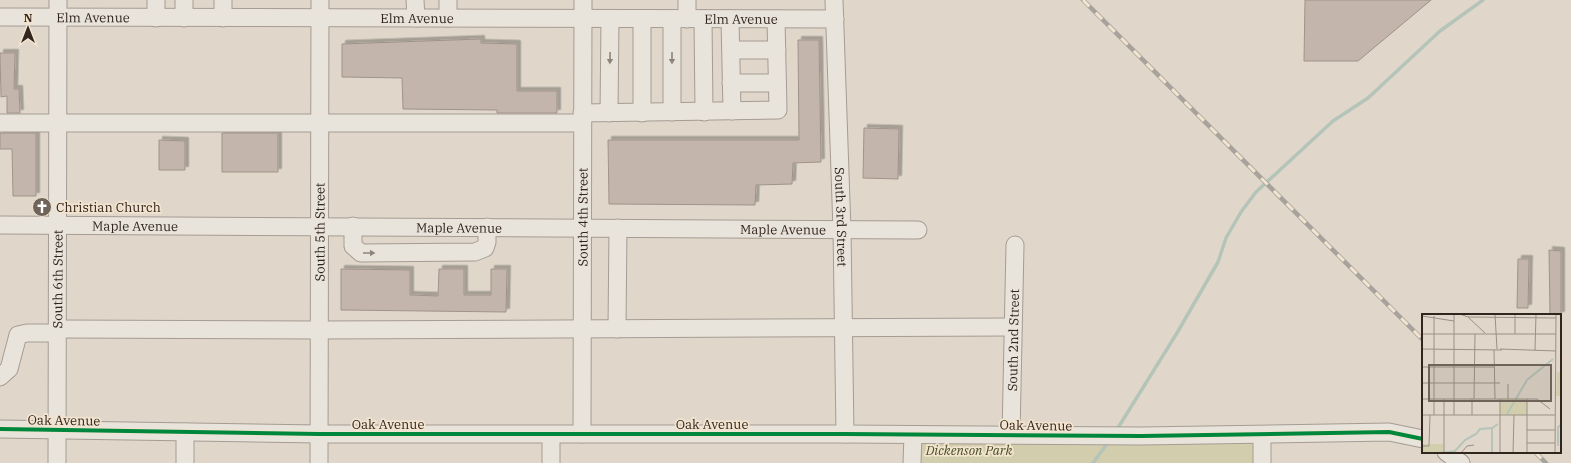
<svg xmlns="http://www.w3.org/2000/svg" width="1571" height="463" viewBox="0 0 1571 463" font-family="'IBM Plex Serif',serif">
  <defs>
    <filter id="shadow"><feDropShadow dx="3.5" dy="-3.5" stdDeviation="0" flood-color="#0004"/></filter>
  </defs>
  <rect width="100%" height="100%" fill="#e0d7ca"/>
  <!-- green -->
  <path fill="#d2cead" d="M913,435H1262V463H912Z"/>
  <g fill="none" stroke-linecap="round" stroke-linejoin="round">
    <!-- stream -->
    <path stroke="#b5c4b9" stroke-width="3.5" d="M1116,431L1177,333L1218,262L1226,238L1241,212L1256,192L1333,121L1368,98L1440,31L1483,0
      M1093,463L1109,441"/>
  </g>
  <!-- building -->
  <path fill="#c3b5ab" stroke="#a0938a" filter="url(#shadow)" d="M1305,0H1431L1358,61H1304Z
    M481,39V43L517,44V91H557V113H497V110L403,109L402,78L342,77V44Z
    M798,40H819L821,162L793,163L792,184L756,185L755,205L609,204L608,140H799Z
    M0,53H15L14,89H19L20,113H7V96L1,97Z
    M864,128L899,129L898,179L863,178Z
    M0,133H36V196H13L12,149H0Z
    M222,133H278V172H222Z
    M159,140L185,141V170H159Z
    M1549,250L1561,251V315H1550Z
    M1518,259H1529L1528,308H1517Z
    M341,269L410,270V295L438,296L439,269H464V295H491V269H507L506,312L341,310Z"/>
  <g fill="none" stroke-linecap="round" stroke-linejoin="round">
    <defs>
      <g id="minor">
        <path d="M223,0V18"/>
        <path d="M415,0L416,18"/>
        <path id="s1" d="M834,0L842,230L845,434"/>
        <path id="s2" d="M0,17L835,19"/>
        <path d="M156,18V0"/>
        <path d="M184,18V0"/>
        <path d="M448,18V0"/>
        <path d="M672,19V112"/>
        <path d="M687,19V0"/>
        <path d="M703,19L704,112"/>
        <path d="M730,19L732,111"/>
        <path d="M731,50H777"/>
        <path d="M731,83H777"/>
        <path d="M582,113L778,110L776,19"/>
        <path d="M609,113L610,19"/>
        <path d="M642,113V19"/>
        <path d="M0,123H582"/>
        <path id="s3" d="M0,225L918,230"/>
        <path d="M353,226V246L361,253L475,252L485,248L487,242V227"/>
        <path d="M57,329L319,330L1013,327"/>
        <path d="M617,329L618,228"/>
        <path d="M0,377L9,369L18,335L27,333H57"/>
        <path d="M0,429L319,434H845L1141,436L1389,432L1423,439"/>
        <path d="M185,432V463"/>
        <path id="s4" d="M582,434L583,0"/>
        <path id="s5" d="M1011,435L1015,245"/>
        <path d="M1262,435V463"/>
        <path d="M1446,452L1461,463"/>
        <path id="s6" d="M57,463L58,0"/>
        <path id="s7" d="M319,463L320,0"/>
        <path d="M551,463V435"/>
        <path d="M912,463L913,435"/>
      </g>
    </defs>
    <!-- minor casing -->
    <use href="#minor" stroke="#a59c93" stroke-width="19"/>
    <!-- minor -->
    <use href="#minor" stroke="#e8e3db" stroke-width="17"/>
    <defs>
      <path id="rail" d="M1083,0L1423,340
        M1535,452L1546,463"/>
    </defs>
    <!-- rail casing -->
    <use href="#rail" stroke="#a8a29c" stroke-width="4.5"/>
    <!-- rail -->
    <use href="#rail" stroke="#f2e4cf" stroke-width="3" stroke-dasharray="9" stroke-linecap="butt"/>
    <defs>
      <path id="cycleway" d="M0,429L319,434H845L1141,436L1389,432L1423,439"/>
    </defs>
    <!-- cycleway casing -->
    <use href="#cycleway" stroke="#f2e4cf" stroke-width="6"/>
    <!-- cycleway -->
    <use href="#cycleway" stroke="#00873e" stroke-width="4"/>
  </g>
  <!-- one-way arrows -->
  <defs><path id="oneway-solid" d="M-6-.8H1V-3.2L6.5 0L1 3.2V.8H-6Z"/></defs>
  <g fill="#8d847c">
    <use href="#oneway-solid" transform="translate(610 58) rotate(91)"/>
    <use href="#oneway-solid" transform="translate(672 58) rotate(90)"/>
    <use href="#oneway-solid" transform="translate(369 253)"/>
  </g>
  <!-- icons -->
  <defs>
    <symbol id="church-disc" viewBox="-11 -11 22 22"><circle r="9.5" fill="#6f635a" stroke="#f2e4cf"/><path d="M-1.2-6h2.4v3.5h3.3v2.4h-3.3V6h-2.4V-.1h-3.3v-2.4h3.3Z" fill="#fff"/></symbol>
  </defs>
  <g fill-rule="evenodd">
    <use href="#church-disc" x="31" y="196" width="22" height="22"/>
  </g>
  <g text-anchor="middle" stroke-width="3.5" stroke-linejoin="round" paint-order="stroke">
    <!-- street labels -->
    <g font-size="13" fill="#32251d" stroke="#f2e4cf">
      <text dy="5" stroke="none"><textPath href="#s2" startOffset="93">Elm Avenue</textPath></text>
      <text dy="5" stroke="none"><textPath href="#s2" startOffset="417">Elm Avenue</textPath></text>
      <text dy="5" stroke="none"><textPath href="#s2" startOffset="741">Elm Avenue</textPath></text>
      <text dy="5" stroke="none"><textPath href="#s4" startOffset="217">South 4th Street</textPath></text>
      <text dy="5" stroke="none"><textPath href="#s1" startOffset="217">South 3rd Street</textPath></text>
      <text dy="5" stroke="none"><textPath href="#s3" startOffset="135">Maple Avenue</textPath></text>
      <text dy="5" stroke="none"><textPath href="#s3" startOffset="459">Maple Avenue</textPath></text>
      <text dy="5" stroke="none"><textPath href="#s3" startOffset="783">Maple Avenue</textPath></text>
      <text dy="5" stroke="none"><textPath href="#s7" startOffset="231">South 5th Street</textPath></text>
      <text dy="5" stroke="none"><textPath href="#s6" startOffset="184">South 6th Street</textPath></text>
      <text dy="5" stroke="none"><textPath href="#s5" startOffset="95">South 2nd Street</textPath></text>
      <text transform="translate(64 420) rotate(1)" y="5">Oak Avenue</text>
      <text x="388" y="429">Oak Avenue</text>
      <text x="712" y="429">Oak Avenue</text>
      <text transform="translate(1036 425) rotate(1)" y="5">Oak Avenue</text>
    </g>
    <!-- poi labels -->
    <g font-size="13" fill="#32251d" stroke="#f2e4cf" text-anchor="start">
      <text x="56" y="212">Christian Church</text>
    </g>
    <!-- park labels -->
    <g font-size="13" font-style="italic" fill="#484d25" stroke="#f2e4cf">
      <text x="969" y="455">Dickenson Park</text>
    </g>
  </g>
  <!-- overview -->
  <g transform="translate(1422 314)">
    <rect width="139" height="139" fill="#e0d7ca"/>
    <path d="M135,58H139V82H134ZM78,85H105V101H78ZM0,130H21V139H0Z" fill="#d2cead"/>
    <path fill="none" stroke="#b5c4b9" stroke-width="2" d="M85,100L105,66L131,45M70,114V139M136,132V113L139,111M19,139L33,137L43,126L54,120L58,115L70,114L76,110"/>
    <path fill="none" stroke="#9a9085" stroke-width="1" d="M38,0L46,3L63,19M73,0L75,35M0,2L32,7M46,3L134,4M0,20H134M93,20V0M0,35L80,36M78,35L134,37M72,36L73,85M113,36L114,0M0,53H72M0,69H78M0,85H115L128,95M22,85V139M52,85L53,20M86,85V70M105,85V139M0,101H133M12,101V2M32,101V0M50,101V85M105,116H133M105,129H133M0,132H7L8,101M39,139L45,132L52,131M78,139V85M91,139L92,101M133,139L134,0"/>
    <path fill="#6f635a" fill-opacity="0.15" stroke="#6f635a" stroke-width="2" d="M7,51H129V87H7Z"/>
    <rect width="139" height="139" fill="none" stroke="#32251d" stroke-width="2"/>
  </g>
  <!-- north arrow -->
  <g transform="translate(28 28)" stroke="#f2e4cf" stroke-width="3" paint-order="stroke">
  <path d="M0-3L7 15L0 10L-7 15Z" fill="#32251d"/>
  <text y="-6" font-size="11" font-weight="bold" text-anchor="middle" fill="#32251d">N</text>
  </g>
</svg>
